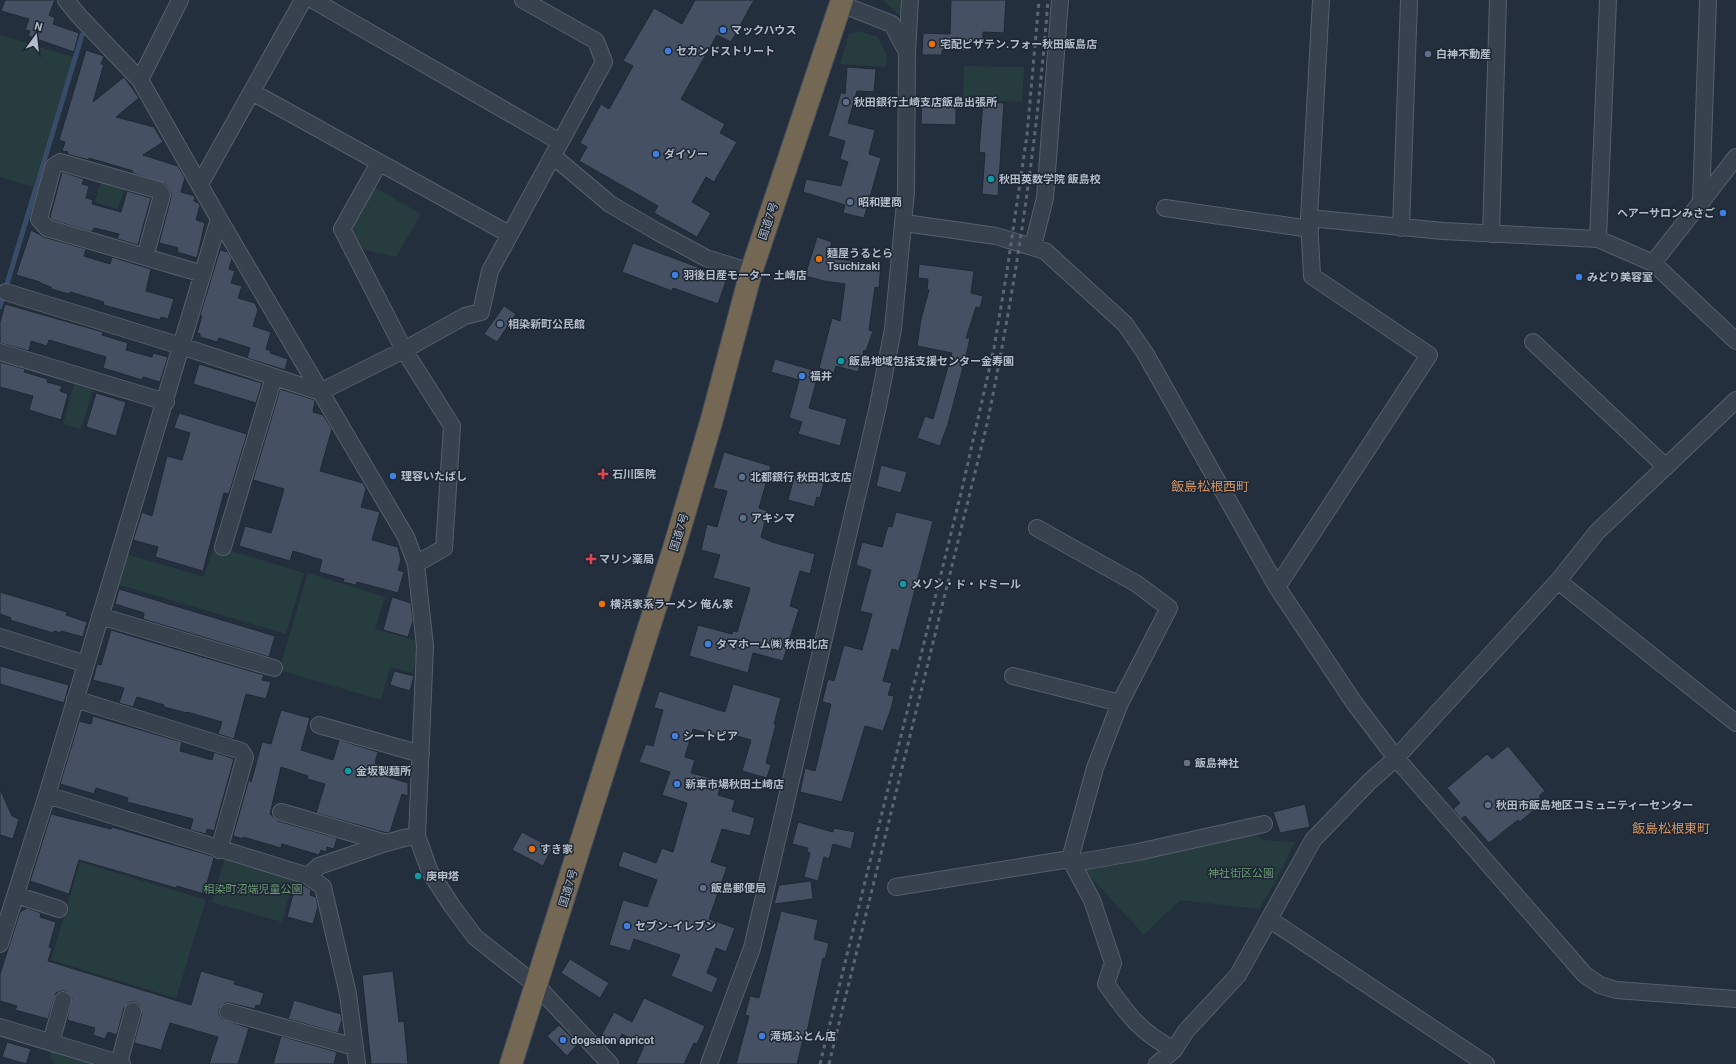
<svg xmlns="http://www.w3.org/2000/svg" width="1736" height="1064" viewBox="0 0 1736 1064" font-family="Roboto,'Noto Sans JP',sans-serif">
  <rect width="100%" height="100%" fill="#242f3e"/>
  <!-- green -->
  <path fill="#263c3f" d="M883,0H902V14L899,15Z
    M858,31L878,37L887,56L886,67L840,64L849,34Z
    M0,35L73,57L33,187L0,177Z
    M964,66L1024,67L1022,102L963,99Z
    M101,180L125,187L118,209L95,202Z
    M374,187L421,214L396,257L358,248L350,230Z
    M74,384L93,389L81,429L63,424Z
    M214,546L304,573L286,634L117,584L126,554L204,577Z
    M308,573L385,597L375,629L415,640L417,649L413,673L390,667L381,700L279,670Z
    M1256,835L1264,840L1295,842L1274,884L1259,909L1180,900L1144,935L1084,870Z
    M225,857L294,877L282,922L212,902Z
    M80,862L206,900L176,998L51,960Z
    M51,1050L103,1064H55L50,1058Z"/>
  <g fill="none" stroke-linecap="round" stroke-linejoin="round">
    <!-- stream -->
    <path stroke="#394c67" stroke-width="5" d="M7,284L82,35
      M0,307L2,300"/>
  </g>
  <!-- building -->
  <path fill="#455162" stroke="#1f2835" d="M5,0H55L49,15L55,18L53,24L79,33L74,52L28,36L30,31L25,30L29,19L1,11Z
    M695,0H754L731,42L717,35L681,99L725,124L720,133L737,142L714,182L706,177L692,202L711,213L697,237L654,213L658,206L579,161L587,147L580,143L601,104L609,109L633,66L623,61L654,8L682,24Z
    M951,0H1006L1004,33L983,32V42H968V51L942,50V55H922L923,33L950,34Z
    M86,50L104,56L101,64H104L93,102L124,77L139,98L116,117L154,127L163,142L143,155L178,166L185,178L181,192L195,196L194,201L199,203L200,205L196,220L205,223L197,258L177,252L178,248L159,243L171,197V193L165,184L132,173L133,171L89,158V160L67,154L68,152L62,151L65,142L59,140Z
    M847,67L876,69L874,92L857,91L848,123L875,130L869,154L881,158L864,218L843,213L845,205L803,192L806,179L841,186L848,162L840,159L845,141L828,136L841,92L845,94Z
    M922,100L956,101V125L921,124Z
    M983,102L1004,103L998,196L982,194L985,153L979,152Z
    M62,172L84,179L82,184L89,186L86,198L93,200L92,204L121,212L127,191L151,198L138,245L117,239L119,234L94,228L92,232L52,220L50,217Z
    M31,230L44,237L86,249L84,256L110,264L112,257L151,269L146,291L174,299L168,319L161,317L160,320L103,305L104,302L70,292L69,294L51,289V287L40,283V282L16,275Z
    M817,237L832,242L827,258L881,264L879,288L875,287L869,330L873,331L866,351L864,350L858,372L836,366L834,373L819,368L832,318L840,321L845,284L824,281L805,276Z
    M633,243L727,278L718,304L673,288L672,291L622,272Z
    M220,250L228,252L232,259L229,269L235,271L231,283L242,286L238,298L255,303L258,310L253,326L271,332L266,349L271,351L270,353L288,359L285,370L247,358L250,348L219,338L217,342L200,337V334L197,333L202,316L200,315Z
    M919,264L974,271L971,293L983,296L980,308L976,307L966,338H970L966,356L948,424L940,446L917,438L925,416L933,419L952,353L917,346L921,319L929,290H927L928,279L918,278Z
    M5,304L103,332L102,335L128,343L126,350L152,357L153,353L168,357L160,382L143,377L142,380L103,368L106,357L49,340L47,346L31,341L29,351L0,343V322Z
    M504,306L516,314L497,342L484,334Z
    M775,359L819,372L809,408L847,419L840,446L798,434L802,422L789,418L799,380L771,372Z
    M0,362L25,369L24,372L48,379L47,382L62,386L60,391L68,394L61,420L29,410L33,396L0,387Z
    M199,364L262,383L256,403L193,384Z
    M280,389L315,400L313,412L323,415L332,429L320,471L363,483L366,489L361,507L380,512L372,540L398,547L401,560L398,570L404,572L398,593L357,582L356,585L343,582L344,579L319,572L322,560L293,551L290,561L239,546L245,526L271,533L284,489L253,480Z
    M96,393L126,402L116,436L86,427Z
    M179,413L247,434L229,494L224,493L203,571L155,557L158,547L133,540L142,512L152,516L167,456L182,460L190,433L174,428Z
    M724,452L771,466L759,508L768,511L761,537L772,542L815,554L810,574L800,571L790,606L799,609L783,661L753,653L748,673L689,656L698,625L732,634L733,631L737,632L750,588L713,578L720,555L701,550L707,524L717,527L727,491L713,488Z
    M881,465L907,472L901,493L876,486Z
    M796,470L825,478L820,498L817,497L814,507L788,500Z
    M896,512L933,521L899,651L892,649L883,681L892,683L888,695L894,696L891,709L883,731L865,726L842,802L800,792L805,768L815,771L822,742L831,704L822,702L828,679L834,681L844,645L862,650L872,614L860,611L871,570L856,565L862,542L882,547L888,526L892,527Z
    M119,589L275,636L269,657L143,619L144,613L115,604Z
    M0,592L67,612L66,615L87,622L83,637L61,631V633L54,631L53,633L10,620L11,618L0,614Z
    M392,597L411,603L413,621L408,637L383,630Z
    M111,630L264,675L262,680L271,682L266,699L246,694L234,739L218,734L222,722L187,712V713L164,707V705L137,697L133,707L119,703L124,688L93,680L97,664L101,665Z
    M0,666L69,685L64,703L0,684Z
    M394,671L414,676L410,691L390,685Z
    M733,684L781,698L774,724H776L766,763L771,765L767,778L742,771L751,740L723,732L721,737L693,729L685,757L695,760L691,773L722,781L718,795L735,800L732,811L755,818L750,836L722,829L711,862L727,867L709,919L735,928L726,952L716,948L707,973L718,978L712,993L671,976L680,955L634,939L630,951L609,945L623,900L647,907L657,880L618,866L623,851L656,863L662,848L673,852L687,803L662,795L670,772L639,762L646,744L653,746L663,710L654,708L659,691L725,712Z
    M281,710L310,718L301,750L333,760L339,740L378,752L375,763L388,766L385,776L408,783V796L402,794L390,832L387,833L316,813L325,784L307,779L308,776L281,767L270,814L278,821L337,838L334,849L327,847L326,852L321,850L319,855L282,844L281,848L243,837V839L233,836L249,779L251,782L262,742L271,744Z
    M93,716L182,742L180,751L212,760L214,752L234,759L214,831L207,829L206,834L190,830L193,819L127,802L128,798L96,788L94,794L60,784L79,721L91,724Z
    M1508,746L1545,791L1539,796L1543,802L1520,822L1518,820L1489,843L1465,816L1461,819L1453,809L1460,803L1447,788L1487,754L1492,759Z
    M0,789L12,816L19,819L13,839L0,835Z
    M1305,804L1310,827L1280,833L1273,812Z
    M51,814L111,829L112,827L212,856L214,858L204,894L177,886L176,888L79,860L69,894L30,881Z
    M798,822L833,832L834,828L855,832L851,849L833,844L829,859L824,857L818,881L804,877L810,853L807,852L808,848L792,844Z
    M522,832L552,848L543,866L512,850Z
    M811,881L813,899L774,904L779,885Z
    M296,883L305,886L311,890L310,895L316,897L318,907L313,924L287,917Z
    M27,908L41,913L40,917L56,922L49,947L52,948L48,961L191,1005L201,971L235,981L234,984L264,993L260,1006L256,1005L255,1009L230,1003H225L219,1009V1015L222,1019L249,1028L238,1064H209L218,1037L170,1023L161,1050L134,1043L142,1013L140,1005L135,1002H130L124,1008L117,1035L108,1032L105,1039L93,1035L95,1028L67,1020L72,998L66,991H61L56,993L48,1019L15,1010L17,1006L0,1001V974L20,912Z
    M781,911L818,920L814,939L829,943L825,959L823,958L807,1032H805L797,1064H736L749,1016L745,1015L750,996L759,998Z
    M570,959L609,983L600,998L561,973Z
    M393,971L399,1022L404,1021L408,1064H371L362,975Z
    M644,998L705,1026L697,1044L694,1043L684,1064H636L644,1046L622,1034L617,1044L601,1036L614,1012L632,1022Z
    M294,1000L341,1014L342,1020L338,1033L288,1019Z
    M559,1025L578,1044L567,1056L547,1036Z
    M281,1036L337,1052L334,1064H273Z
    M7,1042L31,1049L26,1064L2,1057Z"/>
  <g fill="none" stroke-linecap="round" stroke-linejoin="round">
    <defs>
      <path id="minor" d="M66,0L79,16L140,80L219,219L406,537L416,564L425,646L417,836L430,872L452,906L475,937L537,986L610,1064
        M313,0L560,142
        M1321,0L1309,218L1443,231L1598,239L1653,263L1736,341
        M907,52L910,0
        M140,80L180,0
        M252,92L509,234
        M553,156L610,204L656,231L706,258L751,272
        M379,163L342,229L404,350L452,426L444,548L416,564
        M200,184L303,0
        M1701,202L1736,157
        M1165,208L1310,229
        M905,223L996,236L1045,251L1125,324L1145,353L1277,587L1355,704L1396,758L1585,975L1600,985L1616,990L1736,999
        M1401,228L1409,0
        M1491,234L1498,0
        M1598,239L1608,0
        M1033,246L1045,198L1060,0
        M145,257L162,195L158,190L60,162L53,167L39,219L47,228L203,274
        M1653,263L1701,202L1708,0
        M6,292L181,346L320,392L404,350L465,316L481,312L490,271L604,62L596,41L523,0
        M1533,342L1666,467
        M0,352L166,402
        M1037,528L1137,584L1169,608L1120,703L1095,768L1070,859L1092,900L1113,963L1106,984C1129,1016 1139,1031 1174,1050
        M223,547L274,377
        M1558,581L1736,723
        M1277,587L1429,355L1312,276L1309,218
        M100,616L274,668
        M0,637L86,664
        M1013,676L1120,703
        M75,699L241,751L245,757L219,850
        M319,725L421,754
        M47,795L308,876L323,887L348,994L357,1064
        M281,812L386,843
        M308,876L319,866L386,843L404,838L417,836
        M896,887L1070,859L1080,862L1138,852L1264,824
        M16,895L59,909
        M1269,919L1486,1064
        M0,944L47,795L219,219
        M228,1012L355,1047
        M0,1027L122,1064
        M51,1042L63,1000
        M119,1063L133,1011
        M709,1064L752,948L878,406L893,329L906,192L907,52L892,24L841,4
        M1157,1064L1174,1050L1186,1031L1238,975L1313,840L1369,782L1396,758L1558,581L1597,532L1736,400"/>
      <path id="highway" d="M511,1064L675,545L712,419L751,272L842,0"/>
    </defs>
    <!-- minor casing -->
    <use href="#minor" stroke="#565f6c" stroke-width="18"/>
    <!-- highway casing -->
    <use href="#highway" stroke="#434c59" stroke-width="24"/>
    <!-- minor -->
    <use href="#minor" stroke="#38414e" stroke-width="16"/>
    <!-- highway -->
    <use href="#highway" stroke="#746855" stroke-width="22"/>
    <!-- rail -->
    <path stroke="#5a6575" stroke-width="3" stroke-dasharray="4 4" stroke-linecap="butt" d="M820,1064L962,489L994,348L1007,271L1027,135L1039,0
      M829,1064L987,424C1016,283 1037,143 1048,0"/>
  </g>
  <!-- markers -->
  <g fill="#3f7fe0" stroke="#1d2633" stroke-width="1.5">
    <circle cx="723" cy="30" r="4"/>
    <circle cx="668" cy="51" r="4"/>
    <circle cx="656" cy="154" r="4"/>
    <circle cx="1723" cy="213" r="4"/>
    <circle cx="675" cy="275" r="4"/>
    <circle cx="1579" cy="277" r="4"/>
    <circle cx="802" cy="376" r="4"/>
    <circle cx="393" cy="476" r="4"/>
    <circle cx="708" cy="644" r="4"/>
    <circle cx="675" cy="736" r="4"/>
    <circle cx="677" cy="784" r="4"/>
    <circle cx="627" cy="926" r="4"/>
    <circle cx="762" cy="1036" r="4"/>
    <circle cx="563" cy="1040" r="4"/>
  </g>
  <g fill="#e8710a" stroke="#1d2633" stroke-width="1.5">
    <circle cx="932" cy="44" r="4"/>
    <circle cx="819" cy="259" r="4"/>
    <circle cx="602" cy="604" r="4"/>
    <circle cx="532" cy="849" r="4"/>
  </g>
  <g fill="#5c6f8a" stroke="#1d2633" stroke-width="1.5">
    <circle cx="1428" cy="54" r="4"/>
    <circle cx="846" cy="102" r="4"/>
    <circle cx="850" cy="202" r="4"/>
    <circle cx="500" cy="324" r="4"/>
    <circle cx="742" cy="477" r="4"/>
    <circle cx="743" cy="518" r="4"/>
    <circle cx="1488" cy="805" r="4"/>
    <circle cx="703" cy="888" r="4"/>
  </g>
  <g fill="#0f9aa8" stroke="#1d2633" stroke-width="1.5">
    <circle cx="991" cy="179" r="4"/>
    <circle cx="841" cy="361" r="4"/>
    <circle cx="903" cy="584" r="4"/>
    <circle cx="348" cy="771" r="4"/>
    <circle cx="418" cy="876" r="4"/>
  </g>
  <g fill="#e0444e" stroke="#1d2633" stroke-width="1.5">
    <path d="M601 468h4v4h4v4h-4v4h-4v-4h-4v-4h4z"/>
    <path d="M589 553h4v4h4v4h-4v4h-4v-4h-4v-4h4z"/>
  </g>
  <circle fill="#6b7280" stroke="#1d2633" stroke-width="1.5" cx="1187" cy="763" r="4"/>
  <g text-anchor="middle" stroke-width="3" stroke-linejoin="round" paint-order="stroke">
    <!-- poi labels -->
    <g font-size="11" font-weight="bold" fill="#b4bcc9" stroke="#1d2633" text-anchor="start">
      <text x="731" y="34">マックハウス</text>
      <text x="940" y="48">宅配ピザテン.フォー秋田飯島店</text>
      <text x="676" y="55">セカンドストリート</text>
      <text x="1436" y="58">白神不動産</text>
      <text x="854" y="106">秋田銀行土崎支店飯島出張所</text>
      <text x="664" y="158">ダイソー</text>
      <text x="999" y="183">秋田英数学院 飯島校</text>
      <text x="858" y="206">昭和建商</text>
      <text x="1715" y="217" text-anchor="end">ヘアーサロンみさご</text>
      <text x="827" y="257">麺屋うるとら<tspan x="827" dy="13">Tsuchizaki</tspan></text>
      <text x="683" y="279">羽後日産モーター 土崎店</text>
      <text x="1587" y="281">みどり美容室</text>
      <text x="508" y="328">相染新町公民館</text>
      <text x="849" y="365">飯島地域包括支援センター金寿園</text>
      <text x="810" y="380">福井</text>
      <text x="612" y="478">石川医院</text>
      <text x="401" y="480">理容いたばし</text>
      <text x="750" y="481">北都銀行 秋田北支店</text>
      <text x="751" y="522">アキシマ</text>
      <text x="599" y="563">マリン薬局</text>
      <text x="911" y="588">メゾン・ド・ドミール</text>
      <text x="610" y="608">横浜家系ラーメン 俺ん家</text>
      <text x="716" y="648">タマホーム㈱ 秋田北店</text>
      <text x="683" y="740">シートピア</text>
      <text x="1195" y="767">飯島神社</text>
      <text x="356" y="775">金坂製麺所</text>
      <text x="685" y="788">新車市場秋田土崎店</text>
      <text x="1496" y="809">秋田市飯島地区コミュニティーセンター</text>
      <text x="540" y="853">すき家</text>
      <text x="426" y="880">庚申塔</text>
      <text x="711" y="892">飯島郵便局</text>
      <text x="635" y="930">セブン-イレブン</text>
      <text x="770" y="1040">滝城ふとん店</text>
      <text x="571" y="1044">dogsalon apricot</text>
    </g>
    <!-- street labels -->
    <g font-size="11" fill="#b4bcc9" stroke="#1d2633">
      <text transform="translate(768 221) rotate(-71)" y="4">国道7号</text>
      <text transform="translate(679 532) rotate(-73)" y="4">国道7号</text>
      <text transform="translate(568 888) rotate(-73)" y="4">国道7号</text>
    </g>
    <!-- park labels -->
    <g font-size="11" fill="#6b9a76" stroke="#1d2633">
      <text x="1241" y="877">神社街区公園</text>
      <text x="253" y="893">相染町沼端児童公園</text>
    </g>
    <!-- quarter labels -->
    <g font-size="13" fill="#d59563" stroke="#1d2633">
      <text x="1210" y="491">飯島松根西町</text>
      <text x="1671" y="833">飯島松根東町</text>
    </g>
  </g>
  <!-- north arrow -->
  <g transform="translate(36 36) rotate(15)" stroke="#1d2633" stroke-width="3" paint-order="stroke">
  <path d="M0-3L7 15L0 10L-7 15Z" fill="#b4bcc9"/>
  <text y="-6" font-size="11" font-weight="bold" text-anchor="middle" fill="#b4bcc9">N</text>
  </g>
</svg>
